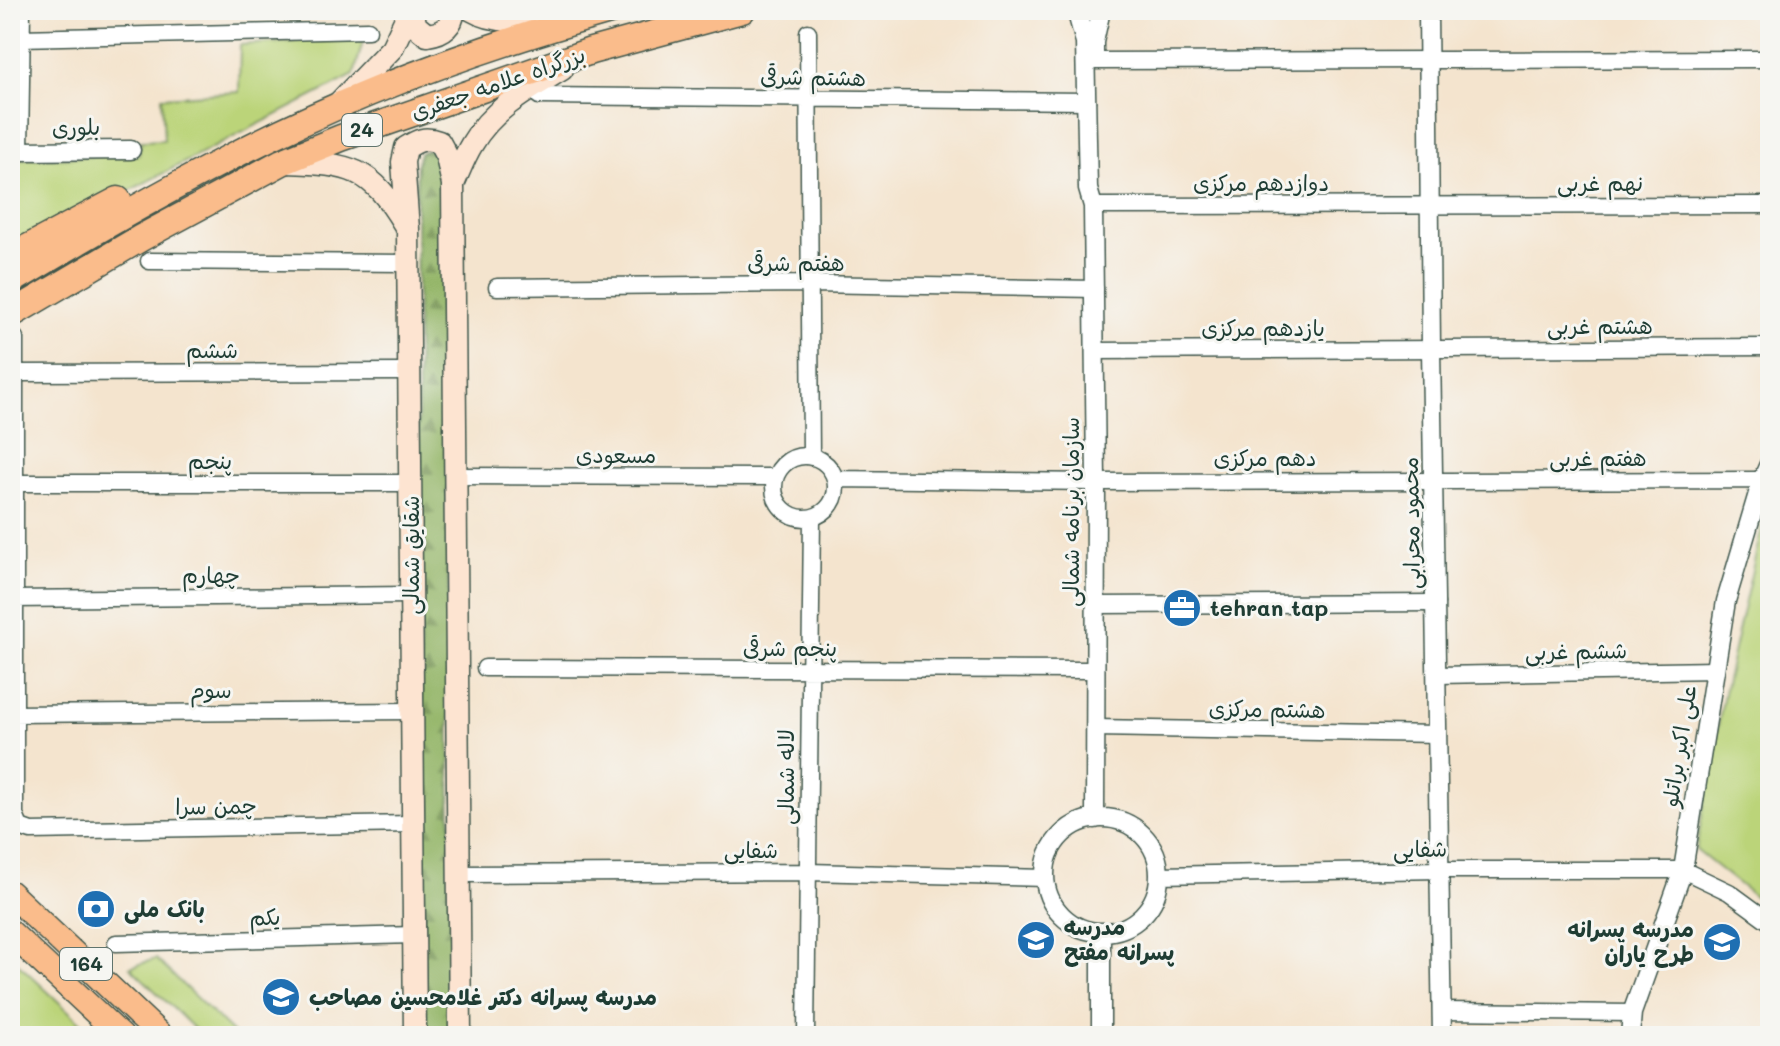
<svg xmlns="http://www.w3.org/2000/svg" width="1780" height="1046" viewBox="0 0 1780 1046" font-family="Mali,'Playpen Sans Arabic',sans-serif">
  <defs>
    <pattern id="forest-firs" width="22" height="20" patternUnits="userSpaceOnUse" patternTransform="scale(2)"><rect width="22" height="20" fill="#94b669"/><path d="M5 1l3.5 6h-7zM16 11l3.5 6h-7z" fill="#789557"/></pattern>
  </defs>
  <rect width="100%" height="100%" fill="#f6f6f2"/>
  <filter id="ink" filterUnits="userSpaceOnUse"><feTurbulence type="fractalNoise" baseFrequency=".0125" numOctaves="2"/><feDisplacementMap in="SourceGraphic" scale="16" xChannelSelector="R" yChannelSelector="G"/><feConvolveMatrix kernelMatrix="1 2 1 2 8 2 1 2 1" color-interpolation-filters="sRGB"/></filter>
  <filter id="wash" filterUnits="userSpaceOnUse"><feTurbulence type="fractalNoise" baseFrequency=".006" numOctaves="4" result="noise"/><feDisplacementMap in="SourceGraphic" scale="32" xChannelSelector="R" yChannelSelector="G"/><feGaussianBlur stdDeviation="1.8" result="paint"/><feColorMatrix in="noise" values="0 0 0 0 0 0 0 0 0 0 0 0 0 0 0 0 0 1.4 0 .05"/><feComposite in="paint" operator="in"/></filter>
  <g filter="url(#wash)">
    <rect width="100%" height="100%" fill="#f4e4ce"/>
    <!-- forest -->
    <path fill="url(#forest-firs)" stroke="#5a7a4e" stroke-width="2" d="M429,149L439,153L444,174L453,1036H424L416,209L417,163L420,153Z"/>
    <!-- park -->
    <path fill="#bbd479" stroke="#6d8856" stroke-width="2" d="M364,37L354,75L10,252L12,159L139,155L141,141L164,140L162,97L239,92L240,45Z
      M1764,518L1770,527V905L1768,907L1696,850L1724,693Z
      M10,956L95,1036H10Z
      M156,959L236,1036H202L130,967Z"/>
  </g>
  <g filter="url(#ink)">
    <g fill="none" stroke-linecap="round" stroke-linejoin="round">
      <defs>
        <path id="minor" d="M808,32L811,457
          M20,38L368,30
          M1094,61L1770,59
          M539,96L1087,101
          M1093,206L1770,205
          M149,261L408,263
          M497,287L810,284L1095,289
          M15,338V815L20,827L31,831L413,824
          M1095,351L1770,347
          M15,373L409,372
          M774 487a31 31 0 1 1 62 0a31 31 0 1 1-62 0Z
          M455,476L775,477
          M835,479L1096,482L1762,480L1770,493
          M10,483H410
          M10,599L411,595
          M1096,605L1436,603
          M485,668L1095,670
          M1437,675L1716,670
          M10,714L412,711
          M1095,728L1438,734
          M458,874L808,872L1045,878
          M1159,875L1440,870H1683L1729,892L1770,922
          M116,943L414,935
          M1442,1011L1632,1013
          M806,1036L812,518"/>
        <path id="tertiary" d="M21,10L19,151L131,150
          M1076,10L1085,42L1088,189L1093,206L1096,482L1095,819
          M1428,10L1431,349L1442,1036
          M1094,54V42L1101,10
          M1045 875a57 57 0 1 1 114 0a57 57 0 1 1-114 0Z
          M1101,932V1036
          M1630,1036L1632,1013L1683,870L1726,601L1762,480L1770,462"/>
        <path id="secondary" d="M411,10L416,26L427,35C443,33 452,27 454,10
          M472,10C499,26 537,18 567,16
          M339,103L392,48L410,10
          M286,162C352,164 370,167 405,225
          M453,184C459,171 464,157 472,144C492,109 529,89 562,69
          M415,1036L408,229L403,162L406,148C418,140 425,137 439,142L447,157L453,184L460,1036"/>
        <path id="primary" d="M10,893L161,1036
          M10,932L121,1036"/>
        <path id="trunk" d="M10,257L118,200
          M10,282C81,239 154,197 227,159C348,95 481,47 613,10
          M10,315L141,238L282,162L341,138L591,51L742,10"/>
      </defs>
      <!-- minor casing -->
      <use href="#minor" stroke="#3f564b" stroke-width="19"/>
      <!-- tertiary casing -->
      <use href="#tertiary" stroke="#3f564b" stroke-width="21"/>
      <!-- secondary casing -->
      <use href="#secondary" stroke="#3f564b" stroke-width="25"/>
      <!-- primary casing -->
      <use href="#primary" stroke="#3f564b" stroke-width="27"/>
      <!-- trunk casing -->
      <use href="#trunk" stroke="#3f564b" stroke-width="29"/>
      <!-- minor -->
      <use href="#minor" stroke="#fff" stroke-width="16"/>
      <!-- tertiary -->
      <use href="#tertiary" stroke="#fff" stroke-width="18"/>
      <!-- secondary -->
      <use href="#secondary" stroke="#fde4d1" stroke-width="22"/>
      <!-- primary -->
      <use href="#primary" stroke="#fabc8b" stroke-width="24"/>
      <!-- trunk -->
      <use href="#trunk" stroke="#fabc8b" stroke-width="26"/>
    </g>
  </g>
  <!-- icons -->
  <defs>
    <symbol id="office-disc" viewBox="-11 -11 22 22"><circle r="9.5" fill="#1f6fb2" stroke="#f6f6f2"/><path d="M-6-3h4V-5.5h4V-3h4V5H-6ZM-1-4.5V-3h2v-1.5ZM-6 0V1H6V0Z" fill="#fff"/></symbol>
    <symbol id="bank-disc" viewBox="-11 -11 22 22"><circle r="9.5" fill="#1f6fb2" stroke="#f6f6f2"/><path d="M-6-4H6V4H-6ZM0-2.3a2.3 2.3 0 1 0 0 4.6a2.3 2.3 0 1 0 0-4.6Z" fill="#fff"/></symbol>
    <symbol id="school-disc" viewBox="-11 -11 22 22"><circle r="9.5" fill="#1f6fb2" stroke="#f6f6f2"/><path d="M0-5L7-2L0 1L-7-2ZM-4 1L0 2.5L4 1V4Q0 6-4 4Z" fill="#fff"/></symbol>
  </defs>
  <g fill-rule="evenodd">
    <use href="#office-disc" x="1160" y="586" width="44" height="44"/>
    <use href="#bank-disc" x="74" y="887" width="44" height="44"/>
    <use href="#school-disc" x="1014" y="918" width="44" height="44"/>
    <use href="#school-disc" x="1700" y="920" width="44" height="44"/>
    <use href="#school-disc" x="259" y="975" width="44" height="44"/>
  </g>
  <g text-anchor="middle" stroke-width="6" stroke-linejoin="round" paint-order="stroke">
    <!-- shield labels -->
    <g fill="#f6f6f2" stroke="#60746d" stroke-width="2">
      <rect x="342" y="114" width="40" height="32" rx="6"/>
      <rect x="60" y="948" width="52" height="32" rx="6"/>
    </g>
    <g font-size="20" font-weight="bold" fill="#1f3d34">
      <text x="362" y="137">24</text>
      <text x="86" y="971">164</text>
    </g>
    <!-- street labels -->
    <g font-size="22" fill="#1f3d34" stroke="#f6f6f2">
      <text transform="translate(813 77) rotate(1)" y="8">هشتم شرقی</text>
      <text transform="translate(498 83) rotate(-19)" y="8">بزرگراه علامه جعفری</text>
      <text transform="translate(76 127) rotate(-1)" y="8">بلوری</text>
      <text x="1261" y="191">دوازدهم مرکزی</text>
      <text x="1600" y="191">نهم غربی</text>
      <text x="796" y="271">هفتم شرقی</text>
      <text x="1600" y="334">هشتم غربی</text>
      <text x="1263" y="336">یازدهم مرکزی</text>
      <text x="212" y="358">ششم</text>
      <text x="616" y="463">مسعودی</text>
      <text x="1265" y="466">دهم مرکزی</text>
      <text x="1598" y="466">هفتم غربی</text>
      <text x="210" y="469">پنجم</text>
      <text transform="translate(1071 512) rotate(-90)" y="8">سازمان برنامه شمالی</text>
      <text transform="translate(1411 523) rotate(-91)" y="8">محمود محرابی</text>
      <text transform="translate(411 555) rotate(-90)" y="8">شقایق شمالی</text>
      <text x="211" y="583">چهارم</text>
      <text x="790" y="656">پنجم شرقی</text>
      <text transform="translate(1576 651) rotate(-1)" y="8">ششم غربی</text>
      <text x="211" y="698">سوم</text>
      <text transform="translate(1267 709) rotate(1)" y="8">هشتم مرکزی</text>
      <text transform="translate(1679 746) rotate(-81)" y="8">علی اکبر براتلو</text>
      <text transform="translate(786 777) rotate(-90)" y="8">لاله شمالی</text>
      <text transform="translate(216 806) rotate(-1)" y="8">چمن سرا</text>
      <text transform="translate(1420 849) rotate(-1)" y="8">شفایی</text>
      <text x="751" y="858">شفایی</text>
      <text transform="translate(265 917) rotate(-1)" y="8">یکم</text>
    </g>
    <!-- poi labels -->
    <g font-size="22" font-weight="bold" fill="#1f3d34" stroke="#f6f6f2" text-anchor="start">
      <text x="1210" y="616">tehran tap</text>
      <text x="124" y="917">بانک ملی</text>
      <text x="1064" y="935">مدرسه<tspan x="1064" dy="25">پسرانه مفتح</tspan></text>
      <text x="1694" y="937" text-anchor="end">مدرسه پسرانه<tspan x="1694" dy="25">طرح یاران</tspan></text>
      <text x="309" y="1005">مدرسه پسرانه دکتر غلامحسین مصاحب</text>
    </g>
  </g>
  <!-- margin -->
  <rect width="1780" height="1046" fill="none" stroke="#f6f6f2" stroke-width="40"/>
</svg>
